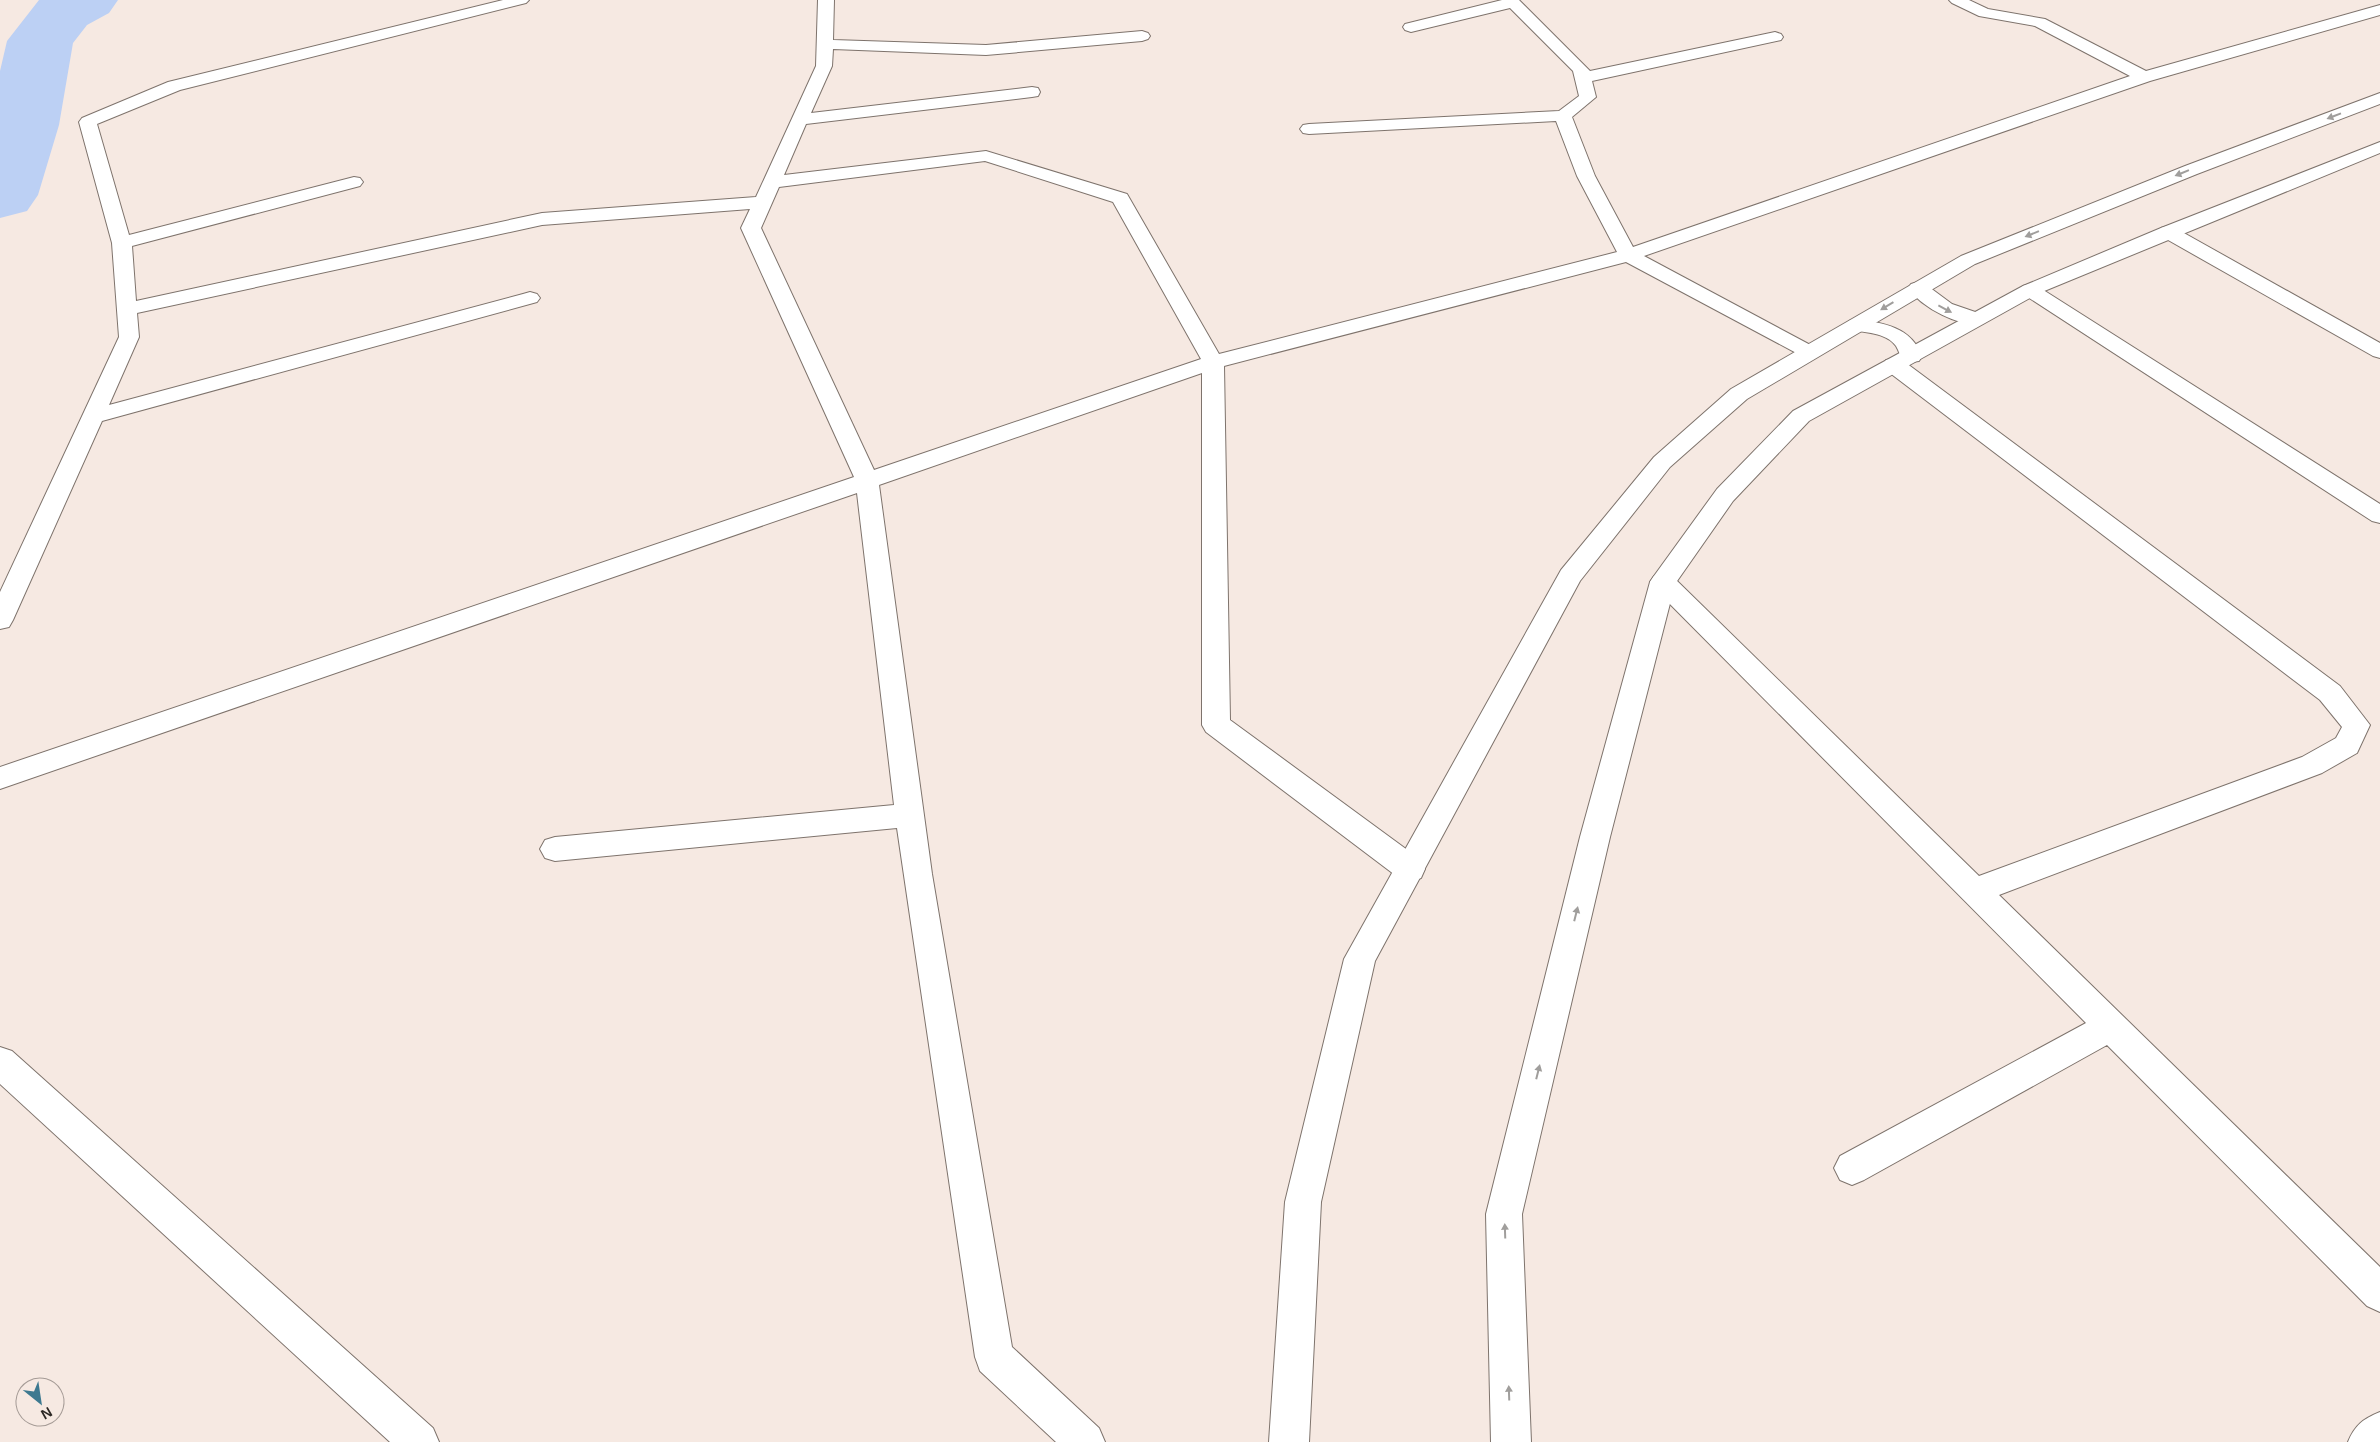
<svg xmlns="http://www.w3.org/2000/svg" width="2380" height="1442" viewBox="0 0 2380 1442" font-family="Arial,sans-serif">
  <rect width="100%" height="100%" fill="#f6e9e2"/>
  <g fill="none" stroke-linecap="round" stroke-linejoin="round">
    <!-- river -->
    <path fill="#bcd0f4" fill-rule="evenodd" d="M39,0H118L109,13L87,25L73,43L59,125L38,195L27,211L0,218V71L7,41Z"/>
    <defs>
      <path id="minor" d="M503,0H529L526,3L180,90L97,124L129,235L354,177L360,178L363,182L360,186L132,246L136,301L542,213L756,197L816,66L818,0H834L833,40L986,45L1142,31L1148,33L1150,36L1148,39L1142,41L986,55L833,49L832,66L811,113L1032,87L1038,88L1040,92L1038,96L1032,97L806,124L784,175L986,151L1127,194L1219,354L1617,252L1577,176L1556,121L1309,134L1303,133L1300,129L1303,125L1309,124L1559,111L1579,96L1573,71L1510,8L1411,32L1405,30L1403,27L1405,24L1502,0H1519L1590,71L1775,32L1781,34L1783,37L1781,40L1592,81L1596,97L1572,117L1595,176L1633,247L2130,76L2035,26L1979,16L1952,3L1949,0H1969L1988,9L2045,19L2146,71L2380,5V15L2150,81L1644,256L1816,348L1820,352L1816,356L1809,358L1802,356L1626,262L1224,366L1230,720L1421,860L1425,869L1421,878L1410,882L1399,878L1206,732L1202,725V373L879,485L932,874L1012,1347L1099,1428L1105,1442H1056L980,1371L975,1357L897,828L555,861L545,858L540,849L545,840L555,837L894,805L857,493L0,789V767L854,477L741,228L750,209L542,225L137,313L139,337L109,405L523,294L530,292L537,294L540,298L537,302L102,421L13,620L9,627L0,629V592L119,337L112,243L79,122L82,118L168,82ZM985,161L1113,202L1201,359L874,470L761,228L779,187Z
        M2168,226L2175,228L2380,343V358L2373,356L2161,236L2158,232L2161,228Z
        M2030,284L2037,286L2380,504V523L2372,521L2023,294L2020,290L2023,286Z
        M1894,359L1902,360L2340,686L2370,725L2357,753L2322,773L1999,895L2380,1267V1312L2367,1306L2107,1045L1864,1180L1852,1185L1840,1180L1834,1168L1840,1156L2086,1023L1654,588L1650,582L1654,576L1663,573L1672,576L1979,876L2302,757L2336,738L2342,727L2320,700L1886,370L1883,365L1886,360Z
        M0,1047L12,1051L433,1428L439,1442H390L0,1084Z
        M2380,1412V1442H2348C2355,1425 2363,1419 2380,1412Z"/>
      <path id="tertiary" d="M1918,282L1925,284L1952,304L1984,315L1987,319L1984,323C1961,329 1921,307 1908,288L1911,284Z
        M1856,319C1884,323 1911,327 1922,356L1919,361L1911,362L1903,361C1900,356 1899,351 1896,346C1886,332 1864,333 1849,329L1846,325L1849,321Z"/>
      <path id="secondary" d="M2380,93V104L2197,174L1975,264L1747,399L1670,467L1580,581L1375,961L1321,1202L1309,1442H1269L1285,1202L1344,959L1561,570L1654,457L1731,389L1961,256L2185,166Z
        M2380,142V153L2037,294L1809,421L1733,501L1675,584L1610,837L1522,1214L1531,1442H1491L1486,1214L1580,837L1650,582L1654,576L1717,489L1793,411L2023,286L2161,228Z"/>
    </defs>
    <!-- minor casing -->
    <use href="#minor" stroke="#7e736c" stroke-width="2"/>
    <!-- tertiary casing -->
    <use href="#tertiary" stroke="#7e736c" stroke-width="2"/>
    <!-- secondary casing -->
    <use href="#secondary" stroke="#7e736c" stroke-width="2"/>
    <!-- minor -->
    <use href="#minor" fill="#fff" fill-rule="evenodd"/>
    <!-- tertiary -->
    <use href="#tertiary" fill="#fff" fill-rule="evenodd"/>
    <!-- secondary -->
    <use href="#secondary" fill="#fff" fill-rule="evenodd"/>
  </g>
  <!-- one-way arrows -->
  <defs><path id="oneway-solid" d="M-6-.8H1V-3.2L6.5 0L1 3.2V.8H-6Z" transform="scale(1.25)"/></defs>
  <g fill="#a09e9c">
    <use href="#oneway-solid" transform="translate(2334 116) rotate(159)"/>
    <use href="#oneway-solid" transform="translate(2182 173) rotate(158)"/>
    <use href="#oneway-solid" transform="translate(2032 234) rotate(158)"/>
    <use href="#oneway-solid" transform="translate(1887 306) rotate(149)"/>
    <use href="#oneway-solid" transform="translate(1945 309) rotate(28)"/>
    <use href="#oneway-solid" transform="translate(1576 914) rotate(-76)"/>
    <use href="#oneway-solid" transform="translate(1538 1072) rotate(-76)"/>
    <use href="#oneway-solid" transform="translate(1505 1231) rotate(-92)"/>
    <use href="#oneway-solid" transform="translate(1509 1393) rotate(-92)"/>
  </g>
  <!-- north arrow -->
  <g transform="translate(40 1402) rotate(150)"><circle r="24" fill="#f6e9e2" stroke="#a59b96"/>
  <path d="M0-4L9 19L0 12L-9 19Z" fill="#3d7990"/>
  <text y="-8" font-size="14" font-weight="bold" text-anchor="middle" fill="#2c2724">N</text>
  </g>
</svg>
